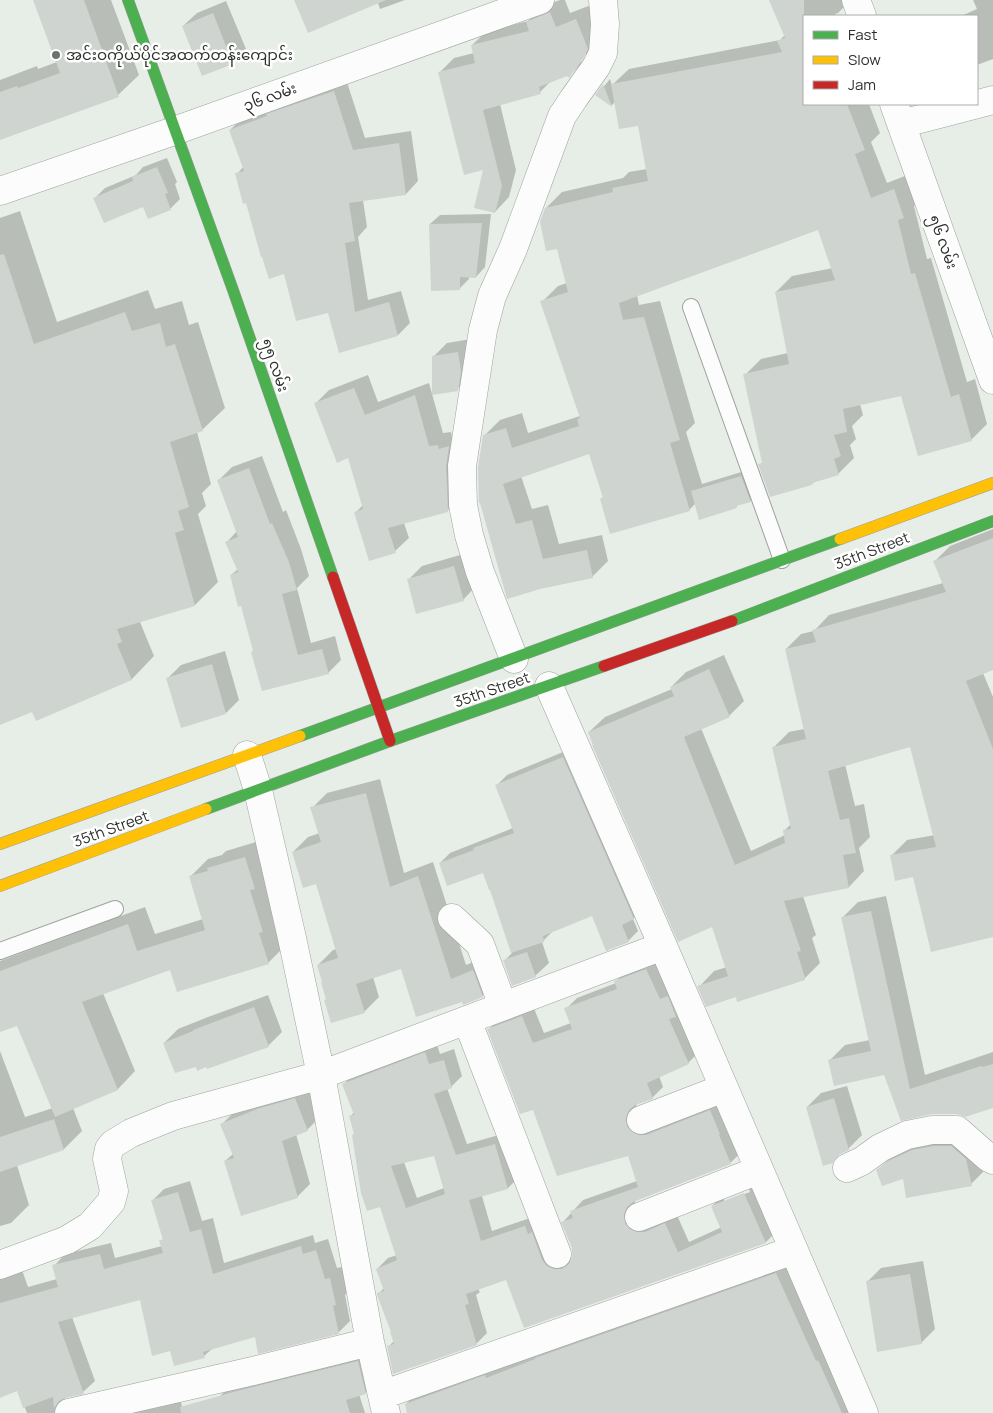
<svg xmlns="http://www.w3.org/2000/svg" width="993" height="1413" viewBox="0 0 993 1413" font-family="Manrope,'Noto Sans Myanmar',sans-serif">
  <rect width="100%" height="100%" fill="#e7ede7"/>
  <!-- shadow -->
  <path fill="#0003" fill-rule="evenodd" d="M34,0H111L139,75L118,95L0,139V80L37,66L38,69L57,62Z
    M295,0H405L380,9L378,3Z
    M560,0H565L570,13L591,5L602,33L584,61L569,76L567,75L552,80L540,92L500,104L516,170L509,197L495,212L485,169L440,72L454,58L474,53L472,45L487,31L528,21L542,7ZM585,53L587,55L582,62H579Z
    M770,0H851L838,13L835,14L836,16H804V104H869L880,133L871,142L887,183L910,174L919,201L914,206L927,259L931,258L967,382L975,379L987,424L971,440L902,395L860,404L863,415L852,426L856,439L850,445L854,458L838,474L815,481L812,484L760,465L763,461L745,375L761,359L788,353L776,292L792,276L833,268L819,229L637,295L639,305L660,301L695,423L686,432L702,484L748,470L756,495L750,501L739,504L736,507L696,503L689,510L601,499L604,496L590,453L521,476L532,509L548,505L559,544L602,535L608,561L592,577L540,588L508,597L484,436L500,420L522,413L528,433L580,416L542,302L558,286L567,283L546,208L562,192L623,178L629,172L647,169L639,124L616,101L612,105L597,95L610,79L612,85L629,69L780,40L785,35Z
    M973,0H993V59L977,65V16H961L977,9Z
    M226,1L246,49L232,63L183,26L197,13Z
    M346,79L365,138L411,131L418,181L406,194L363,200L367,227L358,237L368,300L401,291L410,323L398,335L329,312L285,272L247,202L237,174L244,166L230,130L242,118Z
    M167,158L177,182L175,184L180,199L170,209L95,198L105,188L136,175L143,167Z
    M20,211L57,322L148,290L155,309L182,301L189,325L198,322L225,408L202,430L197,432L211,484L202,493L206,506L198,514L218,582L195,605L142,620L140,622L154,656L132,679L36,719L33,711L0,723V218Z
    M491,214L485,267L476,277L469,276V279L459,289L430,224L440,215Z
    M471,339V376L457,389L433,357L447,343Z
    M368,375L378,402L429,383L443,433L451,432L452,437L462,434L461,497L448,510L404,523L409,538L395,551L355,513L363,505L349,456L315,404L329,390Z
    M262,456L283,512L286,510L301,549L309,576L297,588L311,643L335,636L341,660L328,673L254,651L242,604L231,575L238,569L227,542L237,531L219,480L232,467Z
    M993,529V669L983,673L993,697V936L914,876L892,855L907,840L935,835L911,746L845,764L855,806L864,804L870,837L859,848L864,871L849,887L803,896L816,935L812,938L820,963L804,979L736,996L699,987L714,971L727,967L713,926L589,732L605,717L672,689L671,687L686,672L724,655L744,701L729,716L701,728L751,851L785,835L784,831L791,824L773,748L789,732L804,729L786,649L801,634L814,631L829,615L943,583L935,561L950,546Z
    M467,553L476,586L463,600L408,580L422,566Z
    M225,651L239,700L226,713L168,678L181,665Z
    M573,748L644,908L633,919L638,931L628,941L593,915L554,930L542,942L549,963L535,976L504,961L512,953L491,888L483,872L440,863L450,853L513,828L497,785L507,775Z
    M380,779L404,873L433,862L466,965L488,956L497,981L482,996L463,1000L402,968L373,977L379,997L364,1012L327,999L324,982L318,965L333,950L337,949L317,882L293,852L308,837L320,833L312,808L327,793Z
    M263,840L286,945L268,963L171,968L103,993L135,1071L118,1089L73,1108L82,1131L64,1149L17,1165L29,1205L11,1223L0,1226V1051L25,1117L53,1108L18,1024L0,1031V961L145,907L155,934L203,919L190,877L208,859L222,855L226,851Z
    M886,896L925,1075L993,1052V1107L957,1113H932L885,1074L830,1060L845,1045L870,1040L842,918L858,902Z
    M658,959L699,1052L688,1063L659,1076L663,1087L652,1098L637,1103L636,1106L637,1115L721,1100L742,1152L730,1163L635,1200V1212L676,1213L689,1242L722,1227L712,1206L723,1195L755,1182L777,1231L766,1242L525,1327L507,1278L478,1289L480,1292L476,1295L487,1333L476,1344L388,1347L394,1341L392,1332L378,1294L384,1288L377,1269L388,1258L397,1255L355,1133L351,1116L354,1112L344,1084L355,1073L436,1042L440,1054L454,1049L462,1076L451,1087L447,1088L467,1144L506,1133L519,1177L508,1188L482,1196L492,1231L536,1216L566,1259L573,1258V1248L563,1222L583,1200L637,1181L629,1155L534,1108L489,1029L500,1018L533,1006L544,1033L571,1023L566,1009L577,998L616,983L615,982L626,971ZM435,1155L444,1188L417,1198L404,1162ZM749,1189L750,1192L724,1202V1199Z
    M268,995L282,1032L268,1046L207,1065H196L164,1043L178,1029L208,1017Z
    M308,1086L320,1117L307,1130L296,1134L310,1184L297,1197L225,1161L233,1154L221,1125L234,1112Z
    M847,1086L862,1135L848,1149L807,1107L821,1093Z
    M926,1138L978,1146L983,1172L971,1184L904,1177L878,1170L890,1158Z
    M190,1181L202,1221L213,1218L224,1263L313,1235L315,1243L328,1239L337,1268L342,1267L347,1292L345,1295L350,1321L339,1332L256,1335L213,1348L204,1356L171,1350L141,1299L72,1317L95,1381L83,1392L65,1397V1405L71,1413H27L18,1390L0,1397V1265L21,1267L28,1287L57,1279L54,1266L65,1254L111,1243L115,1258L162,1246L161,1241L164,1238L152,1201L164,1189Z
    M791,1259L864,1413H409L406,1404L421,1389Z
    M923,1261L935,1329L921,1343L867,1282L881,1268Z
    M370,1350L377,1381L365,1393L359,1394L365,1413H225L220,1396L232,1384Z
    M179,1396L184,1413H112Z"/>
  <!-- building -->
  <path fill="#d0d4d0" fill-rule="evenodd" d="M33,0H84L119,97L0,140V92L17,86L18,88L60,73Z
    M294,0H386L308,33Z
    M769,0H804V104H847L865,150L855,154L871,198L894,189L904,218L898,220L911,274L915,273L951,397L959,394L972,441L918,456L901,396L843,409L847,432L834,435L841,456L834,459L839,475L812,483V485L770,497L758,464L762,463L743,374L789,364L775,292L835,280L818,230L619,303L623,320L644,317L680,440L670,443L690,511L610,534L600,499L603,498L589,454L503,484L516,524L532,520L543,559L587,550L593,578L540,589L507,599L480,503H479L478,467L483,435L506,428L512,448L579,426L577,419L580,418L540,301L568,292L557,249L546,251L540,222L545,208L613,192L612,188L648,181L638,126L619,129L611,84L782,52L777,41L785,38Z
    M550,12L556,27L576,19L588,49L583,59L569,78L567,76L539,87L541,94L483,110L502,186L495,213L474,208L483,170L464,175L438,72L475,63L471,45L529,31L526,22Z
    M213,13L233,64L202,76L182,26Z
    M603,84L612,107L595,95Z
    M334,91L353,150L399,143L406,195L349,203L355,241L345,243L355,312L389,302L398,336L339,353L328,313L296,321L284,274L269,279L262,257H261L246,203L243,204L235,173L244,171L229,130L267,116L266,114Z
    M157,167L168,193L165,194L171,210L148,219L143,207L104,223L93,198L133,181L132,177Z
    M482,223L476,278L460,277V290L431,291L429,224Z
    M4,254L34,344L125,312L132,331L160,323L166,347L175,344L203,431L170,442L189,507L178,511L184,530L175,533L195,606L117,629L122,642L117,644L132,680L36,721L32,712L0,725V255Z
    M458,352L461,372L458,391L432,395V356Z
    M354,388L365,415L415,395L429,446L438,445L439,449L449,446L446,466L448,512L388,528L396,553L369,561L354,512L363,509L348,458L337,463L314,403Z
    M249,468L270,524L272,523L289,562L297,590L282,594L298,655L322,649L329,674L262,691L251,652L253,651L241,606L238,607L230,575L238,572L225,542L238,537L217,480Z
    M741,476L751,502L736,506L737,508L699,520L691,491Z
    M993,538V670L966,681L993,749V937L931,952L913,877L895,881L890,855L936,847L910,747L828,771L840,820L849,818L856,853L843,855L849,888L784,901L801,951L797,952L805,978V980L737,1002L736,997L706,1007L697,986L728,976L712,927L678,942L592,745H593L588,732L674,696L670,687L709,669L730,717L684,737L735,865L785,843L783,830L791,829L772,747L806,739L785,649L816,642L812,630L946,592L933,561Z
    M454,566L464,601L416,614L407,579Z
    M212,664L226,714L181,728L166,678Z
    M563,757L634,919L622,925L629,942L606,951L592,916L543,936L544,942L511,953L490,890H489L483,873L447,886L439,863L474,850L473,848L514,833L495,785Z
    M366,793L390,887L418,876L451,979L473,970L483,997L463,1005L462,1002L416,1017L401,969L356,984L365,1013L331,1023L324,1000L326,999L321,983L322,982L317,965L338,958L316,884L303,888L292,852L321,842L310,807Z
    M245,857L255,889L250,890L263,932L259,933L269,964L177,992L170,970L82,1002L118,1090L55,1117L17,1026L0,1032V971L128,924L137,951L205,930L189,876L208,871L207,868Z
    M871,911L910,1089L981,1066L982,1067L993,1064V1108L965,1117L957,1114H932L901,1121L884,1075L834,1086L828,1060L871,1051L841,917Z
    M527,952L536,977L512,986L503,960Z
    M646,969L660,999L668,996L676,1017L669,1019L689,1064L647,1083L653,1099L635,1105L629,1110L626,1118L627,1126L632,1132L639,1135H646L710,1110L720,1134L719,1135L731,1164L633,1202L627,1207L624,1214L625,1223L630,1229L637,1232H645L665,1223L678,1252L722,1232L711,1206L744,1193L766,1243L524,1328L506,1280L466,1294L469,1304L465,1305L477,1345L393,1374L387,1346L394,1344L390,1332H391L377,1295V1293L384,1291L376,1269L397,1260L380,1207L367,1211L361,1193L352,1135L354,1134L349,1116L354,1115L342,1084L425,1052L429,1064L444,1060L452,1088L434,1094L456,1155L495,1144L508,1189L469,1200L481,1241L525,1226L528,1234L532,1232L542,1260L547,1266L554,1269H562L569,1264L572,1256V1248L561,1222L573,1218L570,1211L638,1187L628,1156L557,1176L533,1110L520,1114L487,1029L522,1016L533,1043L572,1029L564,1008L617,989L614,981ZM434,1156L445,1194L406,1208L391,1166Z
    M254,1007L269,1047L207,1069L206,1067L197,1071L196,1067L175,1073L163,1043L193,1031V1030Z
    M295,1098L308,1131L282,1141L298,1198L241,1216L224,1161L234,1158L220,1124L257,1109Z
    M834,1098L849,1150L840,1154L835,1159L833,1163L823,1166L806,1107Z
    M54,1119L64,1150L0,1172V1137Z
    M934,1146H951L966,1159L972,1186L906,1198L903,1179L882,1186L876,1170L888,1161L912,1150Z
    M178,1192L190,1232L201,1229L213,1274L301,1246L303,1254L316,1250L325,1279L330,1278L336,1305L333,1306L339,1334L258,1354L255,1337L203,1352L205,1358L174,1366L170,1351L152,1356L140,1300L58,1322L84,1394L65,1398L59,1401L54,1408L53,1397L23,1408L17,1391L0,1398V1303L58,1287L52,1265L100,1254L104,1269L163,1253L159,1240H163L151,1200Z
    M776,1273L805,1337L816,1361L818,1360L842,1413H407L405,1404L485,1375L486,1378L535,1359V1358Z
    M910,1274L922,1344L877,1352L866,1281Z
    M358,1361L366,1394L346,1400L350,1413H181L180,1407L233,1392Z"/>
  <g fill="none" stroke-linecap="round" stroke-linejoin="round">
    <defs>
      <path id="lane" d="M691,307L782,560
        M0,951L115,909"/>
      <path id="street" d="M856,0L862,16
        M894,104L993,380
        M901,124L993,100
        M0,191L174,131L540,0
        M514,659L480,572L469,535L463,505L462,466L483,330L492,296L513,249L562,116L574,98L596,67L603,53L605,24L603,0
        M549,686L663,946L864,1413
        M247,755L258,790L292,938L321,1075L370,1342L386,1413
        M452,918L480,944L503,1006
        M467,1020L557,1254
        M641,1120L724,1088
        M847,1168L862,1161L880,1148L907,1135L932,1130H957L989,1158L993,1160
        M639,1217L759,1170
        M0,1265L67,1240L90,1226L111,1202L114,1191L107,1159L109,1149L113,1144L131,1133L173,1116L321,1075L663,946
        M382,1395L794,1250
        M69,1413L253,1371L370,1342"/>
      <path id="fast" d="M128,0L233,290L333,577
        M732,621L993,521
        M300,736L840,539
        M206,809L390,741L604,666"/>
      <path id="slow" d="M840,539L993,483
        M0,844L300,736
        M0,886L206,809"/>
      <path id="jam" d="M333,577L390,741
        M604,666L732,621"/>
    </defs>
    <!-- lane casing -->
    <use href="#lane" stroke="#9da29d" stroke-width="18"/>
    <!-- street casing -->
    <use href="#street" stroke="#9da29d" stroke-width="29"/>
    <!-- fast casing -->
    <use href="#fast" stroke="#9da29d" stroke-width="12"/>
    <!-- slow casing -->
    <use href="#slow" stroke="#9da29d" stroke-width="12"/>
    <!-- jam casing -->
    <use href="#jam" stroke="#9da29d" stroke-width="12"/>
    <!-- lane -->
    <use href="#lane" stroke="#fbfcfb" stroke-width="16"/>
    <!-- street -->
    <use href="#street" stroke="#fbfcfb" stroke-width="28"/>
    <!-- fast -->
    <use href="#fast" stroke="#4caf50" stroke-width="11"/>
    <!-- slow -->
    <use href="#slow" stroke="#ffc107" stroke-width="11"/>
    <!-- jam -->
    <use href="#jam" stroke="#c62828" stroke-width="11"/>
  </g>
  <!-- markers -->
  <circle fill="#6d726d" stroke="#fff" stroke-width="2" cx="56" cy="55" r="5"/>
  <g text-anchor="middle" stroke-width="5" stroke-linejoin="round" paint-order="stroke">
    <!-- poi labels -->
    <g font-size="15" fill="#2c302c" stroke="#fff" text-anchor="start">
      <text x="66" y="60">အင်းဝကိုယ်ပိုင်အထက်တန်းကျောင်း</text>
    </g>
    <!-- street labels -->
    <g font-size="15" fill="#2c302c" stroke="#fff">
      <text transform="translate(270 97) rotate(-20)" y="5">၃၆ လမ်း</text>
      <text transform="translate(943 242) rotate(70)" y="5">၅၆ လမ်း</text>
      <text transform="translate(275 365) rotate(71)" y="5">၅၅ လမ်း</text>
      <text transform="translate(872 551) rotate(-21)" y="5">35th Street</text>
      <text transform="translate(492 690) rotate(-19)" y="5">35th Street</text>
      <text transform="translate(111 829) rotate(-20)" y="5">35th Street</text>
    </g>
  </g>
  <!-- legend -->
  <rect x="803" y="15" width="175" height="90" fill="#ffffff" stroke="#abacab"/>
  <rect x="813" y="31" width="25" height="8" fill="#4caf50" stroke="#abacab"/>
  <text x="848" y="40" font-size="15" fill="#2c302c">Fast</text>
  <rect x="813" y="56" width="25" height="8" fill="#ffc107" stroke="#abacab"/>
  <text x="848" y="65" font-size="15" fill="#2c302c">Slow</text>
  <rect x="813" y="81" width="25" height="8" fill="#c62828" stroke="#abacab"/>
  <text x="848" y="90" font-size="15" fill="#2c302c">Jam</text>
</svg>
